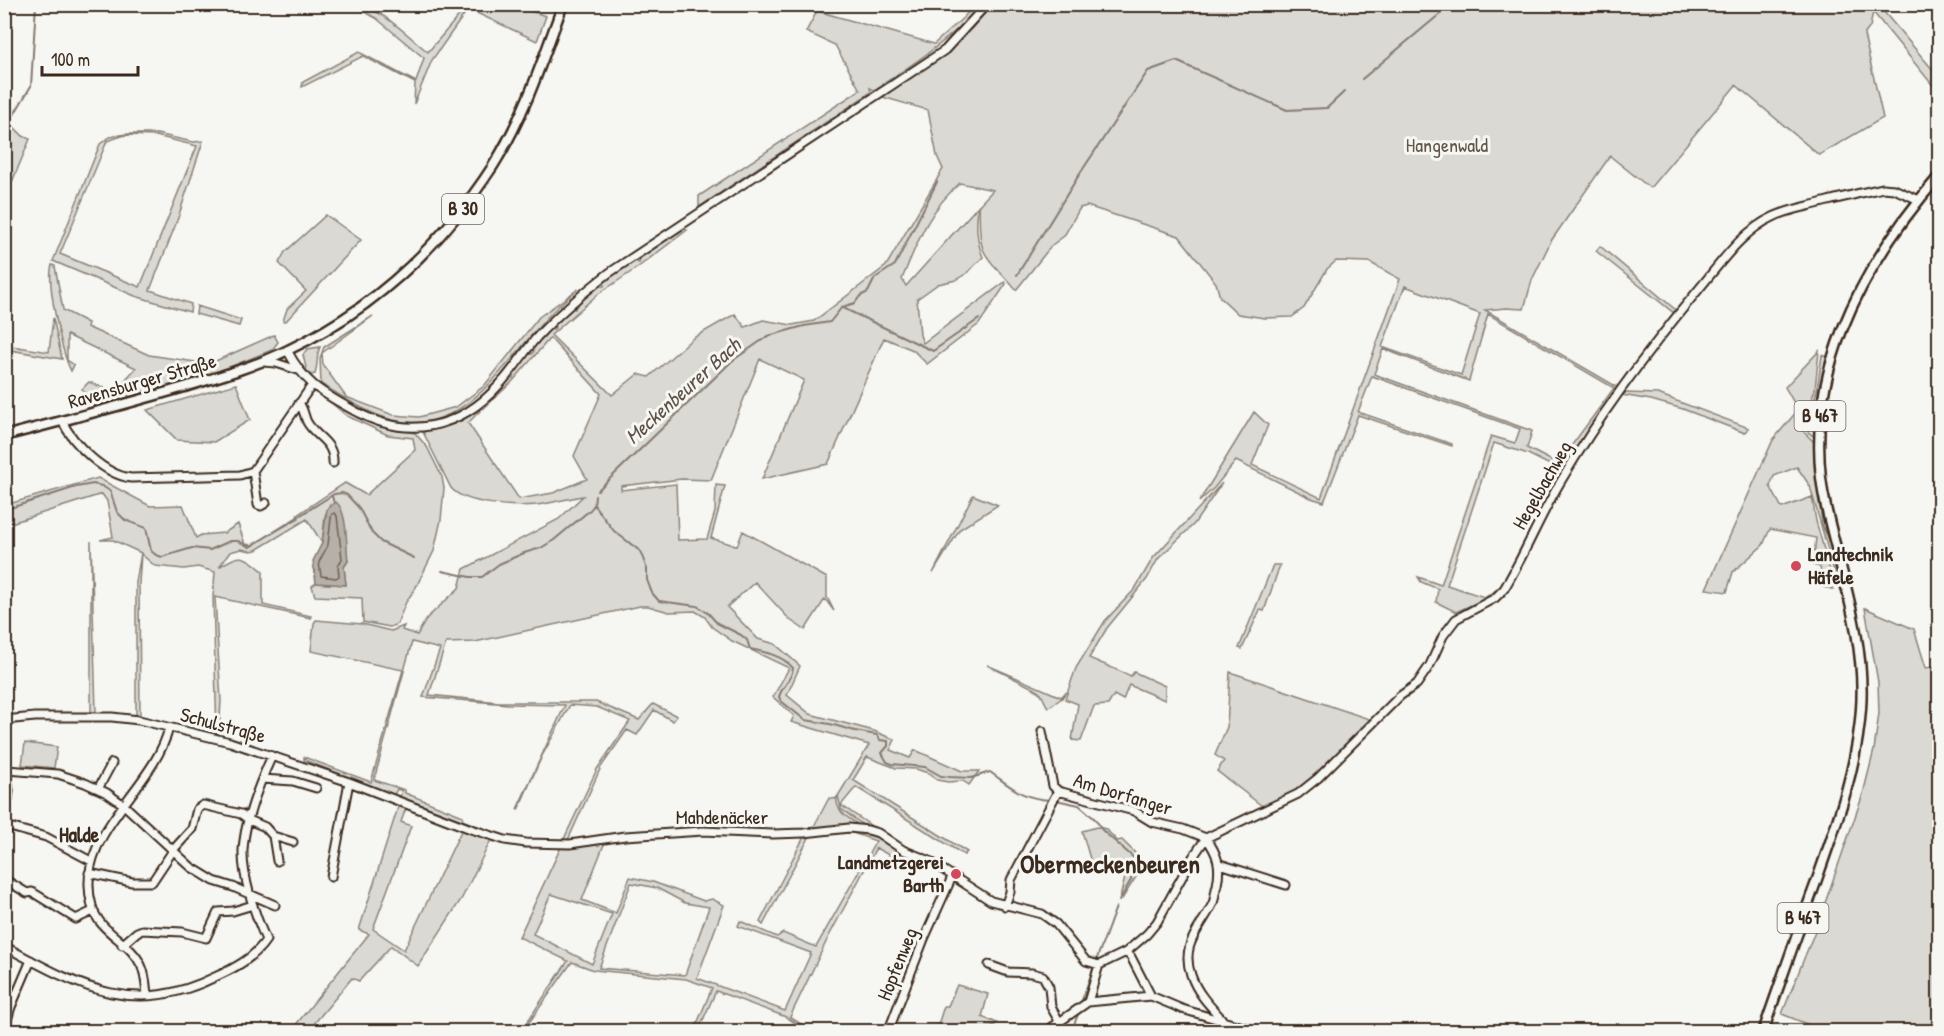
<svg xmlns="http://www.w3.org/2000/svg" width="1944" height="1036" viewBox="0 0 1944 1036" font-family="'Patrick Hand',sans-serif">
  <rect width="100%" height="100%" fill="#f6f6f2"/>
  <filter id="ink" filterUnits="userSpaceOnUse"><feTurbulence type="fractalNoise" baseFrequency=".0167" numOctaves="2"/><feDisplacementMap in="SourceGraphic" scale="12" xChannelSelector="R" yChannelSelector="G"/><feConvolveMatrix kernelMatrix="1 2 1 2 8 2 1 2 1" color-interpolation-filters="sRGB"/></filter>
  <g filter="url(#ink)">
    <!-- green -->
    <path fill="#dad9d3" stroke="#8a8278" stroke-width="1.5" fill-rule="evenodd" d="M352,5C378,4 408,36 428,52L468,5H511L546,16L537,41L468,9L432,60L414,104L415,83L363,56L302,87L303,82L359,52L416,82L424,58L376,18Z
      M974,5H981C951,40 912,65 874,90L870,88L871,92L699,207V196L860,90L835,45L806,32L817,11L934,44L964,17Z
      M992,5H1878L1939,77V93L1873,12L1870,27L1864,35L1883,118L1819,155L1736,85L1650,188L1610,156L1551,241L1532,280L1524,309L1506,308L1485,310L1619,388L1562,471L1528,454L1494,443L1447,585L1484,597L1502,587L1491,596L1456,612L1436,602L1438,589L1421,582L1418,577L1441,585L1491,436L1515,443L1520,429L1372,376L1358,412L1452,444V446L1358,415L1324,502L1311,498L1236,461L1214,488L1199,502L1254,412L1268,425L1252,465L1321,498L1400,279L1369,262L1336,261L1327,269L1304,308L1292,317L1265,318L1238,314L1220,297L1216,283L1179,236L1087,206L1080,208L1064,236L1052,245L1016,290C1006,277 989,264 983,249C978,236 980,219 979,205L993,190L960,183C928,211 918,241 902,279L906,286L978,206C976,225 976,240 983,257L966,274L956,280L938,284L917,299L920,335L923,343L1005,282L1006,284L979,324L927,364L913,350L884,338L828,464L762,479L804,380L760,359L711,480L682,479L621,486V490L676,484L678,540L707,539L715,512L716,485L725,486L711,538L737,546L743,531L827,578V597L834,611L825,599L805,630L790,620L755,582L727,607L758,639L775,644L800,666L787,695L810,714L874,731L895,740L890,750L910,758L915,750L962,771H979L969,785L963,781L948,782L937,780L931,774L916,769L896,768L867,757L853,780L967,852L964,855L856,787L841,805L873,827L863,825L841,809L838,796L869,745L791,722L794,716L773,697L789,668L732,641L712,627L705,617L695,611L669,612L648,606H640L475,642L446,643L429,695L499,702H596L639,720L653,704L677,716L673,721L654,710L637,735L627,730L601,767L568,840L563,841L597,769L630,721L597,707L570,705L542,756L518,810L517,809L565,705L508,704L423,697L440,649L412,642L374,780L405,790V793L463,816L462,820L504,836L400,797L402,791L397,789L394,795L304,760V757L371,782L403,670L311,651L314,623L316,620L362,624L391,631L404,626L402,630L417,635L427,618L459,588L464,569L559,519L583,496C569,498 553,503 537,505C516,507 465,505 451,488L423,432L460,420L476,409L480,411L468,423L519,499L553,493L587,479L574,456L601,394L550,338L512,382L483,409L482,405L507,379L513,378L512,374L529,353L532,354L534,351L532,348L549,328L553,330L555,328L553,323L571,307L575,309V304L597,286H604V281L635,261L639,263L641,257L683,229L687,230L637,268L597,295L551,335L612,395L638,374L649,377L693,338L735,314L745,327L763,320L792,325L814,321L886,266L943,169L937,156L928,110L879,96L950,48L972,28ZM1405,286L1480,314L1461,375L1382,347ZM1488,314L1614,388L1558,464L1527,448L1532,431L1374,374L1383,349L1469,381Z
      M5,118L23,136L30,139L5,199Z
      M126,134H157L193,142L203,141L177,221L150,290L191,304L190,312L135,296L53,261L100,144L110,137ZM125,135L156,136L197,146L140,287L60,254L107,141Z
      M326,215L361,240L286,321H283L287,309L306,291L279,263L285,252Z
      M1600,246L1677,311L1674,313L1596,251Z
      M52,265L55,266L63,310L88,323L87,327L149,355L209,364L274,335L278,342L272,350L219,371L131,398L128,397L129,392L126,391L119,400L94,406L82,389L89,382L114,392L136,368L67,335V360L74,365L71,371C62,353 46,283 52,265Z
      M578,289C566,299 554,309 544,321C502,366 461,442 386,418C363,411 342,396 321,384L320,358L324,347L373,316L322,353L323,365L346,397L393,415L419,417L456,407L484,386L539,317Z
      M197,306L241,320L239,326L196,314Z
      M53,318L62,359L5,349V345L49,352Z
      M320,347C316,356 318,365 315,374L311,375L307,372L303,355L307,349Z
      M1819,351L1815,389L1802,430L1814,442L1822,524L1833,553L1841,586L1840,588L1838,586L1810,486L1797,467L1774,476L1770,486L1782,508L1812,497L1816,521L1833,581V589L1823,587L1820,567L1813,565L1816,538L1770,529L1763,545L1733,572L1727,592L1706,589L1773,440L1798,410L1785,387Z
      M1822,355L1828,357L1818,399L1815,435L1813,436L1808,432L1807,424L1817,390Z
      M236,384L250,420L214,442L177,440L147,410Z
      M1625,393L1658,394L1749,428L1745,433L1683,409L1651,400L1622,395Z
      M329,401L376,425L415,433L427,447L442,477L444,488L441,520L434,551L416,587L406,602L397,624L390,627L363,622L362,598L315,596L312,586L316,583L346,585L344,567L348,561L330,505L325,516L322,543L307,519L256,550L251,551L241,549L230,552L219,567C241,552 243,555 263,571V605L311,616V618L215,597L221,701L219,734H217L213,597L215,572L198,567L184,569L155,566L141,554L139,583L140,717L136,716V582L141,553L113,540H100L113,537L107,501L102,494L5,525V505L98,478L150,506L183,505L196,538L201,535L224,533L238,524L245,544L252,545L299,518L297,515L345,483L366,495L415,450L413,438L388,435L347,416Z
      M1222,483L1194,524L1158,559L1147,579L1107,628L1089,658L1131,676L1134,672L1165,686V700L1129,685L1123,700L1114,695L1108,705L1094,706L1081,741L1072,740L1078,704L1065,699L1076,668L1105,621L1135,589L1153,558Z
      M973,495L998,505L960,529L933,573Z
      M91,541L96,712H91Z
      M1273,565H1280L1264,611L1260,610L1242,649L1239,648Z
      M1865,608L1914,629L1926,668L1939,666V1031H1824L1782,1014L1817,926L1863,794L1874,750L1879,713L1878,682Z
      M987,665L1061,697L1066,692L1062,698L1049,707L1047,706L1041,694L1035,689Z
      M1230,672L1372,720L1331,764L1299,790L1262,806L1217,771L1224,761L1215,755L1227,727Z
      M25,743L57,747L54,768L22,765Z
      M837,797C835,812 849,818 859,825L812,830L829,798L835,799Z
      M399,804L406,808L401,822L411,826L373,929L404,950L462,829L491,840L462,898L418,966L391,946L359,981L352,978L308,1031L290,1032L369,934L359,930Z
      M1097,827L1106,829L1117,841L1122,840L1135,853L1141,869L1122,899L1120,897L1127,870L1107,873L1099,866H1092L1082,831Z
      M843,830C871,832 876,836 899,852L898,858L907,861L911,857L907,865L876,848L828,938L790,1017L812,1031H808L786,1017L716,991L698,1031H694L712,988L686,979L594,970L572,962L523,1031H521L568,961L519,937L561,847L605,842L582,900L616,913L630,877L653,882L704,901L712,899L724,905L697,978L785,1011L811,953L738,926L740,921L777,937L783,933L816,947L876,841L853,833H839ZM631,883L657,888L685,903L709,907L685,975L599,968ZM551,894L612,914L592,964L533,934Z
      M838,831L836,833L811,834L763,925L760,922L805,835Z
      M957,985L988,994L982,1017L997,1023L986,1031H936L944,1006H948Z"/>
    <!-- water -->
    <path fill="#b6b0a9" stroke="#857a71" stroke-width="1.5" d="M336,502C348,511 346,547 348,561L344,567L346,585L316,583L313,561L322,543L327,509Z"/>
    <g fill="none" stroke-linecap="round" stroke-linejoin="round">
      <!-- shore -->
      <path stroke="#6c6056" stroke-width="1.5" d="M335,513L337,516L342,559L338,566L339,576L336,578L321,576L319,562L328,545L331,518L332,514Z"/>
      <!-- stream -->
      <path stroke="#857a71" stroke-width="2" d="M1542,8L1545,4
        M1362,79L1452,4
        M12,118L31,86L36,4
        M4,128L7,125
        M1017,275L1079,175L1148,71L1176,61L1287,110L1327,108L1344,92
        M843,308L933,351L979,319
        M597,491L732,361L768,336L804,326L830,322L842,307L855,303L860,296L868,292L875,278L895,265L937,182
        M332,496L334,503
        M594,505L614,531L640,551L647,569V580L652,593L659,601L697,606L708,613L717,623L741,635L747,640L750,649C766,652 783,656 793,668C791,683 782,685 779,697L781,701L805,720L830,724L855,731L877,735L880,740L888,741V746L882,753L887,762L892,764L925,767L941,776L950,777L971,778L990,772C1013,788 1021,798 1050,800
        M4,510L76,487L93,484L102,486L110,491L117,512L125,520L146,528L151,551L156,555L162,557L192,548L210,550L230,541H238L250,547L334,494L342,493L347,495L359,508L372,533L381,542L414,558
        M442,571L470,577H482L499,564L524,553L541,548L554,540L590,510L594,505L595,496
        M1056,800L1079,805L1087,812L1096,820L1102,830L1134,858L1131,880L1119,901
        M1096,961L1116,907
        M1081,1003L1094,966
        M1071,1032L1079,1012"/>
      <defs>
        <path id="minor" d="M287,350C305,384 321,392 353,410C408,441 460,429 500,384C514,369 524,352 537,337C559,313 583,293 609,273L945,50L987,4
          M263,362L276,363L298,370
          M299,403C304,409 304,416 307,422C316,438 334,441 333,463
          M62,421C74,445 105,475 131,478L240,475L253,471L312,385
          M253,471L258,505L261,506L266,503
          M4,720L35,717H112L139,720L230,742L349,782L471,829L505,840L526,843L570,844L625,836L703,831L773,834L804,833L849,828L868,830L878,833L903,850L928,860L991,901L1042,914L1056,924L1086,961L1099,965L1126,952L1147,934L1157,922L1193,857L1206,838L1183,829L1152,822L1134,811L1058,791
          M1042,731L1053,786L1058,791
          M4,757L9,791L4,833
          M7,770L58,774L85,783L107,793L124,805L191,867L214,881L233,887L275,905
          M262,779L293,781L316,788
          M98,789L112,763
          M6,826L46,837L91,861
          M273,836L277,861
          M1220,864L1286,885
          M89,873L132,882H152L174,849L192,829L197,809L203,805L241,814L249,820L265,827L273,836L293,842
          M331,877L349,782
          M4,879L27,893L32,892L76,919L93,911
          M1005,906L1010,892L1011,880L1058,791
          M122,945L137,932L142,930L182,932L206,938L218,912L233,911L253,905
          M4,946C79,986 132,1018 215,977C235,968 254,958 266,940C255,915 242,877 243,850C245,818 259,784 272,756
          M1126,952L1131,957L1151,996
          M989,965L1008,972L1032,973L1043,976L1049,987L1051,1007L1059,1021
          M147,996C146,985 146,975 141,965C130,941 99,933 92,906C72,835 153,791 169,728
          M1088,1002L1099,965
          M1222,1019C1210,1006 1197,993 1191,975C1180,943 1201,929 1213,903C1215,898 1215,891 1217,885C1221,866 1218,854 1206,838L1298,794L1318,778L1400,696L1417,684L1430,665L1443,636L1456,619L1495,598L1504,589C1525,554 1540,516 1561,481C1601,413 1649,349 1699,289C1720,264 1742,231 1773,217C1785,211 1799,208 1812,205C1836,199 1859,193 1883,188L1894,189L1919,200
          M4,1030L11,1007L31,960
          M888,1032L924,939L952,877
          M1045,1032L1088,1002L1151,996L1182,1009L1260,1032"/>
        <path id="major" d="M4,436C66,420 127,404 188,386C221,376 255,366 286,351C373,310 441,246 493,166C524,117 543,59 563,4
          M1763,1032C1780,983 1797,934 1815,885C1835,828 1857,770 1861,709C1866,640 1841,574 1826,507C1798,383 1860,267 1940,175"/>
      </defs>
      <!-- minor casing -->
      <use href="#minor" stroke="#3b2a1e" stroke-width="11"/>
      <!-- major casing -->
      <use href="#major" stroke="#3b2a1e" stroke-width="13"/>
      <!-- minor -->
      <use href="#minor" stroke="#f6f6f2" stroke-width="7"/>
      <!-- major -->
      <use href="#major" stroke="#f6f6f2" stroke-width="8"/>
    </g>
  </g>
  <!-- markers -->
  <g fill="#d1495b" stroke="#f6f6f2" stroke-width="2">
    <circle cx="1796" cy="566" r="6"/>
    <circle cx="956" cy="874" r="6"/>
  </g>
  <g text-anchor="middle" stroke-width="6" stroke-linejoin="round" paint-order="stroke">
    <!-- shield labels -->
    <g fill="#f6f6f2" stroke="#73675e" stroke-width="1.5">
      <rect x="442" y="194" width="42" height="30" rx="4.5"/>
      <rect x="1794.5" y="401" width="51" height="30" rx="4.5"/>
      <rect x="1777.5" y="903" width="51" height="30" rx="4.5"/>
    </g>
    <g font-size="18" font-weight="bold" fill="#3b2a1e">
      <text x="463" y="215">B 30</text>
      <text x="1820" y="422">B 467</text>
      <text x="1803" y="924">B 467</text>
    </g>
    <!-- park labels -->
    <g font-size="20" fill="#63564b" stroke="#f6f6f2">
      <text x="1447" y="152">Hangenwald</text>
    </g>
    <!-- street labels -->
    <g font-size="20" fill="#3b2a1e" stroke="#f6f6f2">
      <text transform="translate(142 381) rotate(-16)" y="7">Ravensburger Straße</text>
      <text transform="translate(1542 485) rotate(-60)" y="7">Hegelbachweg</text>
      <text transform="translate(223 725) rotate(15)" y="7">Schulstraße</text>
      <text transform="translate(1123 794) rotate(17)" y="7">Am Dorfanger</text>
      <text x="722" y="824">Mahdenäcker</text>
      <text transform="translate(897 964) rotate(-68)" y="7">Hopfenweg</text>
    </g>
    <!-- poi labels -->
    <g font-size="20" font-weight="bold" fill="#3b2a1e" stroke="#f6f6f2" text-anchor="start">
      <text x="1808" y="561">Landtechnik<tspan x="1808" dy="23">Häfele</tspan></text>
      <text x="944" y="869" text-anchor="end">Landmetzgerei<tspan x="944" dy="23">Barth</tspan></text>
    </g>
    <!-- water labels -->
    <g font-size="21" font-style="italic" fill="#605248" stroke="#f6f6f2">
      <text transform="translate(683 391) rotate(-42)" y="7">Meckenbeurer Bach</text>
    </g>
    <!-- neighbourhood labels -->
    <g font-size="21" font-weight="bold" fill="#3b2a1e" stroke="#f6f6f2">
      <text x="79" y="842">Halde</text>
    </g>
    <!-- district labels -->
    <g font-size="26" font-weight="bold" fill="#3b2a1e" stroke="#f6f6f2">
      <text x="1110" y="873">Obermeckenbeuren</text>
    </g>
  </g>
  <!-- margin -->
  <rect width="1944" height="1036" fill="none" stroke="#f6f6f2" stroke-width="24"/>
  <rect x="12" y="12" width="1920" height="1012" fill="none" stroke="#3b2a1e" stroke-width="2" filter="url(#ink)"/>
  <!-- scale -->
  <path d="M42 66v9h96v-9" fill="none" stroke="#3b2a1e" stroke-width="3"/>
  <text x="51" y="66" font-size="18" fill="#3b2a1e" stroke="#f6f6f2" stroke-width="4.5" paint-order="stroke">100 m</text>
</svg>
